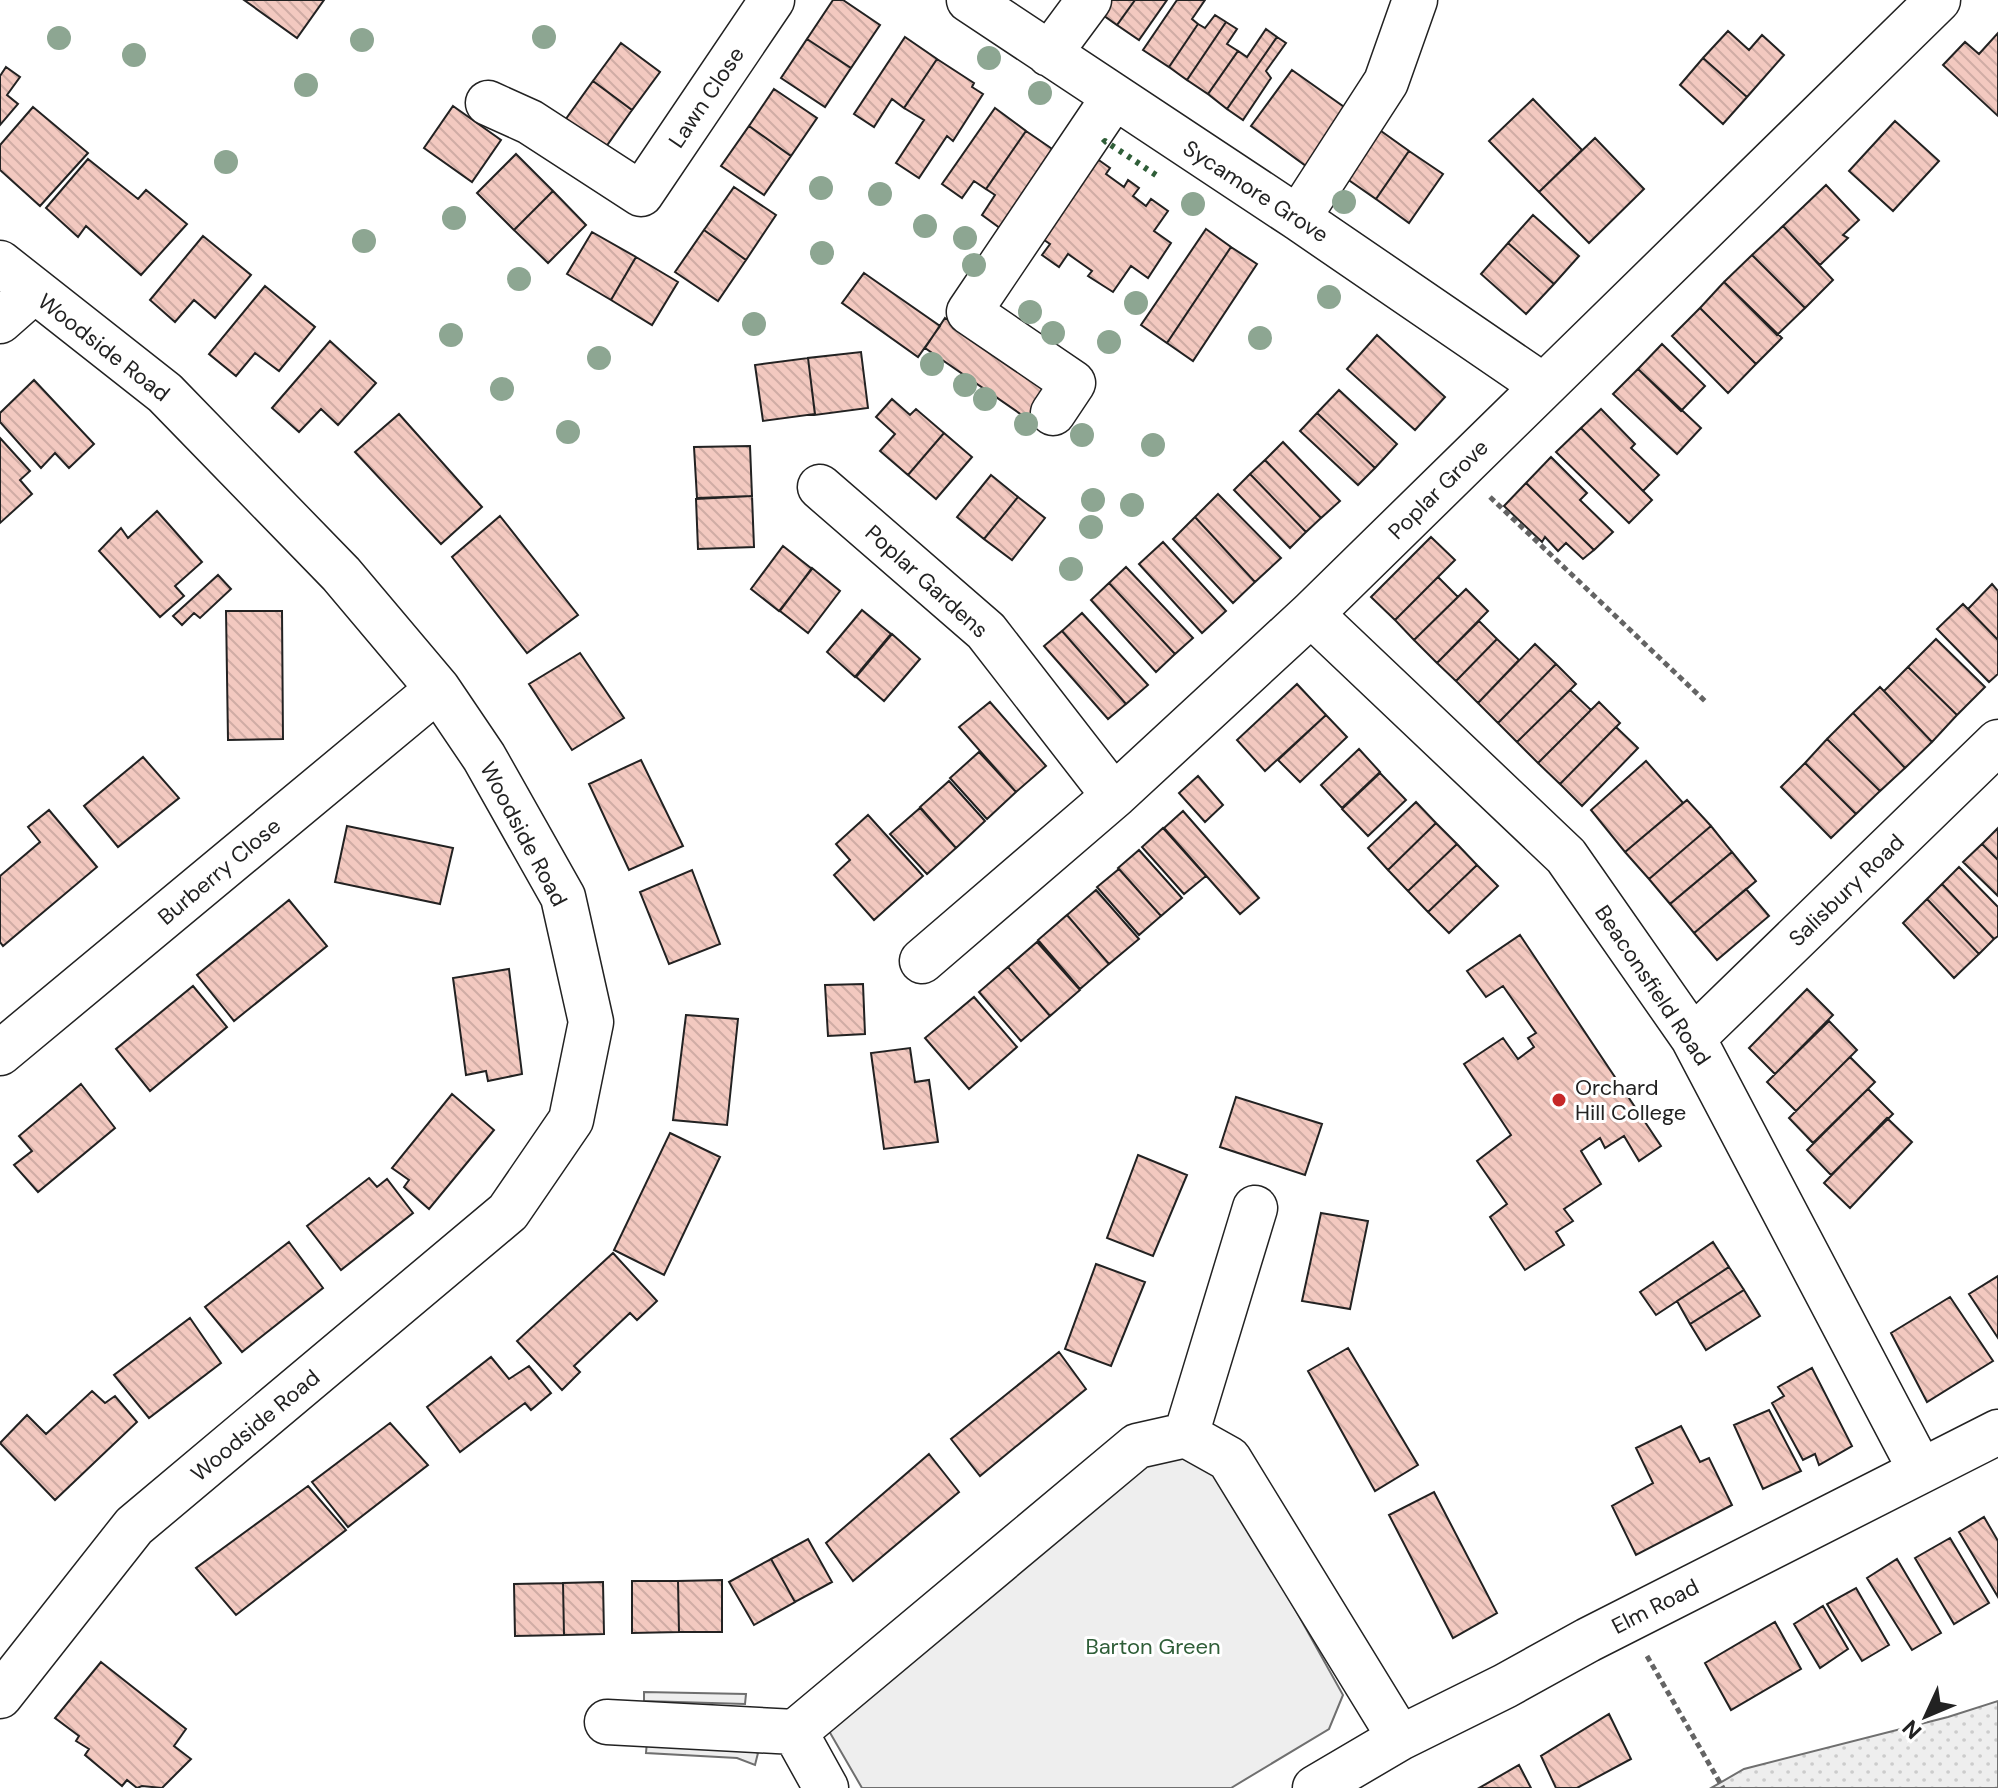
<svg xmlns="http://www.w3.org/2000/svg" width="1998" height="1788" viewBox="0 0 1998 1788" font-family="'DM Sans',sans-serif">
  <defs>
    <pattern id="garden-dots" width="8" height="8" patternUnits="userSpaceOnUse" patternTransform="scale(2)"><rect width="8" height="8" fill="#eee"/><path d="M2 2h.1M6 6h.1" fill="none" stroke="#ccc" stroke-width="1.8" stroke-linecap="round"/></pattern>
    <pattern id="building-back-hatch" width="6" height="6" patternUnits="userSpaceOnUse" patternTransform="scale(2)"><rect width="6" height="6" fill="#f3c9c0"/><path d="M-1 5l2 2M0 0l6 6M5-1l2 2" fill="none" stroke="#d0aca5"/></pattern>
  </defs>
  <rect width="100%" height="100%" fill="#fff"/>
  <!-- green -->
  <path fill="#eee" stroke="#6f6f6f" stroke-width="2" d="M1183,1451L1218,1471L1343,1695L1329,1729L1231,1788H862L829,1731L1140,1469Z
    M644,1692L746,1694L745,1704L644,1701Z
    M647,1741L742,1746L758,1753L755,1765L737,1758L646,1753Z"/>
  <!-- garden -->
  <path fill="url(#garden-dots)" stroke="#6f6f6f" stroke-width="2" d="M1998,1701V1788H1711L1744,1769L1948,1717Z"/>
  <!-- building -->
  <path fill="url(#building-back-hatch)" stroke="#222" stroke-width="2" d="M244,0H324L297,38Z
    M833,0H843L880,25L851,68L807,39Z
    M1099,0H1135L1117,25L1093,8Z
    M1135,0H1167L1139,40L1117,25Z
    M1177,0H1205L1192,19L1198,24L1169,67L1143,50Z
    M1215,15L1226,22L1187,80L1169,67L1198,24L1205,28Z
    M1226,22L1237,29L1227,44L1238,51L1208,94L1187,80Z
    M1266,29L1277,37L1227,109L1208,94L1238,51L1247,57Z
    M1728,31L1749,50L1762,35L1784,55L1747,97L1703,58Z
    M1998,33V116L1943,65L1965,42L1979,54Z
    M905,37L937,59L904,108L892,99L874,127L854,114Z
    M1277,37L1286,43L1266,71L1271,78L1243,120L1227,109Z
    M807,39L851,68L825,107L781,78Z
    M621,43L660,72L632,110L593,81Z
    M1703,58L1747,97L1723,124L1680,85Z
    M937,59L974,83L972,87L983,94L953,141L947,136L919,178L896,163L924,120L904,108Z
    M6,67L20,77L7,95L18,104L0,125V76Z
    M1292,70L1347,109L1306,166L1251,126Z
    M593,81L632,110L603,151L563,123Z
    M774,89L817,118L791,156L749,126Z
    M1533,99L1582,150L1539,192L1489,141Z
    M453,106L501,140L472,182L424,148Z
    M33,107L88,153L40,206L0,170V145Z
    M995,108L1026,131L986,189L974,181L962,198L942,184Z
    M1895,121L1939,161L1893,211L1849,171Z
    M749,126L791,156L764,195L721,166Z
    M1374,126L1409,151L1376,199L1340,174Z
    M1026,131L1058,153L1004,231L982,215L995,195L986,189Z
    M1595,138L1644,189L1589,243L1539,192Z
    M1409,151L1443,174L1409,223L1376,199Z
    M516,154L553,191L514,230L477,193Z
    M1093,156L1110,168L1106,174L1124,187L1128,180L1139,188L1133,196L1146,206L1151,199L1168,211L1154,231L1171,243L1148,278L1131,266L1113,292L1088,276L1092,271L1068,254L1059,267L1042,255L1050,244L1031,231Z
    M88,159L138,199L146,190L187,224L141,275L86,226L78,237L46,208Z
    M1826,185L1859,220L1843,235L1848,238L1820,265L1783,226Z
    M734,187L776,215L746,260L704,230Z
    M553,191L586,225L548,263L514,230Z
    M1533,215L1579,256L1554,284L1508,243Z
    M1783,226L1833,280L1805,308L1752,255Z
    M1206,229L1231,247L1167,343L1141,325Z
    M704,230L746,260L718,301L675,272Z
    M592,232L636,257L611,300L567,274Z
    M203,236L251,275L215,318L194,300L175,322L150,300Z
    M1508,243L1554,284L1526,314L1481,274Z
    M1231,247L1257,264L1193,361L1167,343Z
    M1752,255L1805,308L1777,335L1724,282Z
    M636,257L678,282L652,325L611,300Z
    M864,273L940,326L918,357L842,303Z
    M1724,282L1782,338L1756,364L1700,308Z
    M265,286L315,327L279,371L255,353L236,376L209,354Z
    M1700,308L1756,364L1728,393L1672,336Z
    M945,318L1052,392L1032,422L925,348Z
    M1377,335L1445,397L1415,430L1347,369Z
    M330,341L376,383L338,425L321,409L299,432L272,408Z
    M1662,344L1705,386L1681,411L1638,369Z
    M861,352L868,408L815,415L808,358Z
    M808,358L815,414L763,421L755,365Z
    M1638,369L1701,428L1677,454L1613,394Z
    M34,380L94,444L69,468L55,453L41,468L0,422V413Z
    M1339,390L1397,444L1375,468L1317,413Z
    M892,399L910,415L916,409L944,433L908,475L880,451L895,434L876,417Z
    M1601,409L1635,444L1631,448L1659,475L1643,491L1581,428Z
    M1317,413L1375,468L1358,485L1300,431Z
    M399,414L482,507L441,544L355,452Z
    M1581,428L1652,500L1629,523L1556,452Z
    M944,433L972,457L936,499L908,475Z
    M0,438L30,471L20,480L32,494L0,523Z
    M1283,442L1340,501L1321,518L1265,460Z
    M750,446L752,496L697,498L694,447Z
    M1551,457L1587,493L1580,500L1613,532L1594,550L1526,483Z
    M1265,460L1321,518L1306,532L1250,474Z
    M1250,474L1306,532L1290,548L1234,490Z
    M991,475L1018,497L984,539L957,517Z
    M1526,483L1594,550L1583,559L1566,543L1558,551L1545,537L1542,542L1504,506Z
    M1218,494L1281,558L1255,582L1195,517Z
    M752,496L754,547L698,549L696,499Z
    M1018,497L1045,518L1012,560L984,539Z
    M157,511L202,562L175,586L184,596L160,617L99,551L121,528L128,538Z
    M500,516L578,615L527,653L452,557Z
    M1195,517L1255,582L1233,603L1173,539Z
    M1431,537L1455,560L1395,620L1371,597Z
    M1163,542L1226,611L1202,633L1139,564Z
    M783,546L812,569L779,611L751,589Z
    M1126,567L1193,638L1175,654L1109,583Z
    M812,568L840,591L808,633L780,611Z
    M218,575L231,589L200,618L194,613L182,625L173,616Z
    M1438,577L1458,597L1414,640L1395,620Z
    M1109,583L1175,654L1156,672L1091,600Z
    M1992,584L1998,591V640L1968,609Z
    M1466,589L1488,611L1437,663L1414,640Z
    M1963,604L1998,640V674L1989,682L1937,629Z
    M862,610L891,634L855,677L827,652Z
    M226,611H282L283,739L228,740Z
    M1082,613L1148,685L1126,704L1062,631Z
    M1479,621L1497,639L1456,681L1437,663Z
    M1062,631L1126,704L1108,719L1044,646Z
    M892,634L920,659L884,701L856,677Z
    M1497,639L1519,660L1478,703L1456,681Z
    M1936,639L1985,687L1957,715L1908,667Z
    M1535,644L1556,664L1498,723L1478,703Z
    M580,653L624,718L572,750L529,684Z
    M1556,664L1576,684L1517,742L1498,723Z
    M1908,667L1957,715L1932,742L1884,691Z
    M1297,684L1326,715L1265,771L1237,740Z
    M1880,687L1932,742L1905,768L1853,713Z
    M1570,690L1591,710L1538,763L1517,742Z
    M990,702L1046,766L1016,792L959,727Z
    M1599,702L1620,723L1560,784L1538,763Z
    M1853,713L1905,768L1880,791L1827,739Z
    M1326,715L1347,737L1300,782L1278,760Z
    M1616,727L1638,748L1582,806L1560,784Z
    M1827,739L1880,791L1856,814L1805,763Z
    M1359,749L1380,772L1342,808L1321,785Z
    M979,752L1016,792L987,819L950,778Z
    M143,757L179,798L118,847L84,806Z
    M641,760L683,846L629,870L589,784Z
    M1646,761L1683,803L1625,852L1591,810Z
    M1805,763L1856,814L1831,838L1781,787Z
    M1380,773L1406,800L1368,836L1342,809Z
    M1198,776L1223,805L1205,822L1179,793Z
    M949,781L985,821L956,848L920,807Z
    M1687,800L1711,826L1649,879L1625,852Z
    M1416,802L1436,823L1388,870L1368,848Z
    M920,808L956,848L927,874L890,834Z
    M49,810L97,867L3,946L0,942V876L40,842L28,827Z
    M1183,811L1259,898L1240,914L1164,828Z
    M868,815L923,876L874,920L834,875L850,860L836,844Z
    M1436,823L1457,844L1408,891L1388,870Z
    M347,826L453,848L440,904L335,882Z
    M1711,826L1732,852L1670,904L1649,879Z
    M1163,828L1206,876L1184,894L1142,847Z
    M1998,828V860L1982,844Z
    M1457,844L1477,865L1428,912L1408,891Z
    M1982,844L1998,860V896L1963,862Z
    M1139,850L1182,898L1161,916L1118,868Z
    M1732,852L1756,881L1694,933L1670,904Z
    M1477,865L1498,886L1449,933L1428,912Z
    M1959,867L1998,907V936L1994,939L1942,884Z
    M1119,869L1161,916L1139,935L1097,887Z
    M692,870L720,944L669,964L640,892Z
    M1942,884L1994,939L1979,954L1927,899Z
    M1746,889L1769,916L1717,960L1694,933Z
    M1096,890L1139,939L1109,964L1067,915Z
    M1927,899L1979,954L1954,978L1903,923Z
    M289,900L327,946L234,1021L197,975Z
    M1067,915L1109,964L1080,989L1038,940Z
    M1520,935L1661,1146L1639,1161L1624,1136L1605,1148L1600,1138L1581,1151L1601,1184L1564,1209L1573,1221L1556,1232L1564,1245L1525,1270L1490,1217L1507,1204L1477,1161L1511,1135L1464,1064L1503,1038L1518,1059L1534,1047L1528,1038L1536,1033L1503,986L1486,997L1467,971Z
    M1037,942L1080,990L1050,1016L1008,967Z
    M1008,967L1050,1016L1021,1041L979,992Z
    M509,969L522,1074L488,1081L486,1071L466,1075L453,978Z
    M863,984L865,1034L828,1036L825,985Z
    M193,986L227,1027L150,1091L116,1049Z
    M1807,989L1833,1015L1775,1074L1749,1048Z
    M974,997L1017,1047L969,1089L925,1038Z
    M686,1015L738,1019L727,1125L673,1120Z
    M1829,1021L1857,1050L1796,1111L1767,1082Z
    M910,1048L915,1082L929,1080L938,1142L884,1149L871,1053Z
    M1850,1057L1875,1082L1813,1143L1789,1118Z
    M81,1084L115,1128L38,1192L14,1165L32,1151L19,1136Z
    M1868,1089L1893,1114L1831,1175L1807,1150Z
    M452,1094L494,1130L429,1209L404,1187L409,1180L392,1168Z
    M1236,1097L1322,1124L1305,1175L1220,1147Z
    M1887,1118L1912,1142L1850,1208L1824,1183Z
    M670,1133L720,1157L664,1275L614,1250Z
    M1138,1155L1187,1175L1153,1256L1107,1238Z
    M369,1178L377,1187L387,1179L413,1213L341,1270L307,1226Z
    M1321,1213L1368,1221L1350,1309L1302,1301Z
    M289,1242L323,1288L242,1352L205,1307Z
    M1713,1242L1729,1267L1656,1315L1640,1292Z
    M613,1253L657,1301L637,1320L630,1313L574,1366L580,1372L562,1390L517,1341Z
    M1096,1264L1145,1282L1111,1366L1065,1349Z
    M1729,1267L1744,1290L1690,1324L1677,1301Z
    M1998,1276V1338L1969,1294Z
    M1744,1290L1760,1316L1706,1350L1690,1324Z
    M1950,1297L1993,1361L1927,1402L1891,1333Z
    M190,1318L221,1363L149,1418L114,1375Z
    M1348,1348L1418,1465L1375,1491L1308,1371Z
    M1059,1352L1086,1389L980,1476L951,1439Z
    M491,1357L509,1379L529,1366L551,1393L531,1410L525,1403L460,1452L427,1407Z
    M1812,1368L1852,1446L1819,1465L1815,1454L1803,1460L1772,1403L1784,1396L1778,1387Z
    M92,1391L105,1403L115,1396L137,1422L55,1500L0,1443L27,1415L46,1434Z
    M1769,1410L1801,1471L1763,1489L1734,1425Z
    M390,1423L428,1465L348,1527L312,1482Z
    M1681,1426L1700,1462L1709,1458L1732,1505L1636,1555L1612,1506L1653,1483L1636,1448Z
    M929,1454L959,1492L853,1581L826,1543Z
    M308,1486L346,1530L236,1615L196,1568Z
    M1434,1492L1497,1613L1453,1638L1389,1515Z
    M1984,1517L1998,1541V1597L1959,1532Z
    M1950,1538L1989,1603L1954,1624L1915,1558Z
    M808,1539L832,1582L795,1602L771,1559Z
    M771,1559L795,1602L754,1625L729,1582Z
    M1897,1559L1941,1633L1912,1650L1867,1578Z
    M722,1580V1632H679L678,1581Z
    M632,1581H678L679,1632L632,1633Z
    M603,1582L604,1634L564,1635L563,1583Z
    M563,1583L564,1635L515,1636L514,1584Z
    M1856,1588L1889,1645L1862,1661L1827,1604Z
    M1823,1606L1848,1649L1820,1668L1794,1624Z
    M1775,1622L1801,1669L1731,1710L1705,1663Z
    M101,1662L186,1729L174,1746L191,1759L162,1788L142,1786L137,1788L127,1780L122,1786L85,1755L89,1749L76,1741L79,1736L55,1718Z
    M1609,1714L1631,1759L1577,1788H1556L1541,1756Z
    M1519,1765L1531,1788H1479Z"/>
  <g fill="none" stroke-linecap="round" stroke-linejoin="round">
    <defs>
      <path id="minor" d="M969,0L1298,218L1542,385
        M1049,54L1089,0
        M488,103L530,122L641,194L772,0
        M1298,218L1386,82L1415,0
        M0,263L165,393L341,574L438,689L484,757L563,897L591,1022L571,1120L508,1212L134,1526L0,1696
        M0,321L34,291
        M1053,413L1073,383L969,312L1114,97
        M820,487L986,631L1114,796
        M1311,614L1566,856L1693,1038L1921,1471
        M922,961L1114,796L1311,614L1938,0
        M1693,1038L1998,742
        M0,1053L438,689
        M1186,1435L1255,1208
        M607,1722L795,1732L1137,1446L1186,1435L1229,1459L1400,1738
        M795,1732L826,1788
        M1315,1788L1400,1738L1505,1686L1588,1640L1998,1432"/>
    </defs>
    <!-- minor casing -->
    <use href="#minor" stroke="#222" stroke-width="47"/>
    <!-- path -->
    <path stroke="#646464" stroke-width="5" stroke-dasharray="6 4" stroke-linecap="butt" d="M1490,497L1706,702
      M1647,1656L1723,1788"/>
    <!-- minor -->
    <use href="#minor" stroke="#fff" stroke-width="44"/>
    <!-- hedge -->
    <path stroke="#2f5e38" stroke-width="6" stroke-dasharray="4 6" stroke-linecap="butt" d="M1103,143L1105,141L1159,177"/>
  </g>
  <!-- trees -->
  <g fill="#8da692">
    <circle cx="544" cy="37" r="12"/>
    <circle cx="59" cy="38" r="12"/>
    <circle cx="362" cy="40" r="12"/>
    <circle cx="134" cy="55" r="12"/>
    <circle cx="989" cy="58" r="12"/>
    <circle cx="306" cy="85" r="12"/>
    <circle cx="1040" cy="93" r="12"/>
    <circle cx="226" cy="162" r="12"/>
    <circle cx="821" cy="188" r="12"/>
    <circle cx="880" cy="194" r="12"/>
    <circle cx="1344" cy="202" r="12"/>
    <circle cx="1193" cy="204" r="12"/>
    <circle cx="454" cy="218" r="12"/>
    <circle cx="925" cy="226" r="12"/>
    <circle cx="965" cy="238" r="12"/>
    <circle cx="364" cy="241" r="12"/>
    <circle cx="822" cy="253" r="12"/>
    <circle cx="974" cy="265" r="12"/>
    <circle cx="519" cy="279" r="12"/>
    <circle cx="1329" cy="297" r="12"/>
    <circle cx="1136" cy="303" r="12"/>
    <circle cx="1030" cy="312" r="12"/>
    <circle cx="754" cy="324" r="12"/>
    <circle cx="1053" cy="333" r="12"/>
    <circle cx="451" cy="335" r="12"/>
    <circle cx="1260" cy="338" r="12"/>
    <circle cx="1109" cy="342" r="12"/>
    <circle cx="599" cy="358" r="12"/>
    <circle cx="932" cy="364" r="12"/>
    <circle cx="965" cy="385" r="12"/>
    <circle cx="502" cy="389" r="12"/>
    <circle cx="985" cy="399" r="12"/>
    <circle cx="1026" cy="424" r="12"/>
    <circle cx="568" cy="432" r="12"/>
    <circle cx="1082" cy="435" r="12"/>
    <circle cx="1153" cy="445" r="12"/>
    <circle cx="1093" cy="500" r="12"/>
    <circle cx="1132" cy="505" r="12"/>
    <circle cx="1091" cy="527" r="12"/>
    <circle cx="1071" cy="569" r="12"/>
  </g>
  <!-- markers -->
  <circle fill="#c62828" stroke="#fff" stroke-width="3" cx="1559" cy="1100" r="8"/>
  <g text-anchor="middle" stroke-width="6" stroke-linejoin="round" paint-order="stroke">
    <!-- street labels -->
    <g font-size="22" fill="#222" stroke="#fff">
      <text transform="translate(706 97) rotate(-56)" y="8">Lawn Close</text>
      <text transform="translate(1256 191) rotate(33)" y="8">Sycamore Grove</text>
      <text transform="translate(104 347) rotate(38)" y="8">Woodside Road</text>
      <text transform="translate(1438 489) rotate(-45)" y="8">Poplar Grove</text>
      <text transform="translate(927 581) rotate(42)" y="8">Poplar Gardens</text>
      <text transform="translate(524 834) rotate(62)" y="8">Woodside Road</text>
      <text transform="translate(219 871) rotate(-40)" y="8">Burberry Close</text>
      <text transform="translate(1846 890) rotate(-44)" y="8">Salisbury Road</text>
      <text transform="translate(1653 985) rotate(56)" y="8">Beaconsfield Road</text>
      <text transform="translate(255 1425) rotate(-40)" y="8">Woodside Road</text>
      <text transform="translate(1655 1606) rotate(-27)" y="8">Elm Road</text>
    </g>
    <!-- poi labels -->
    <g font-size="22" fill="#222" stroke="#fff" text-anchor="start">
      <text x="1575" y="1095">Orchard<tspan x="1575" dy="25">Hill College</tspan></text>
    </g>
    <!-- park labels -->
    <g font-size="22" fill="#2f5e38" stroke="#fff">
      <text x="1153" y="1654">Barton Green</text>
    </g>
  </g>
  <!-- north arrow -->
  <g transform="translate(1926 1716) rotate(226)" stroke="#ffffff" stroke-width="6" paint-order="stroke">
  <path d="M0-6L14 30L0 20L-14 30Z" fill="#222222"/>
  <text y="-12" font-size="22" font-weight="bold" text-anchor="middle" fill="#222222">N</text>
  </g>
</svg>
